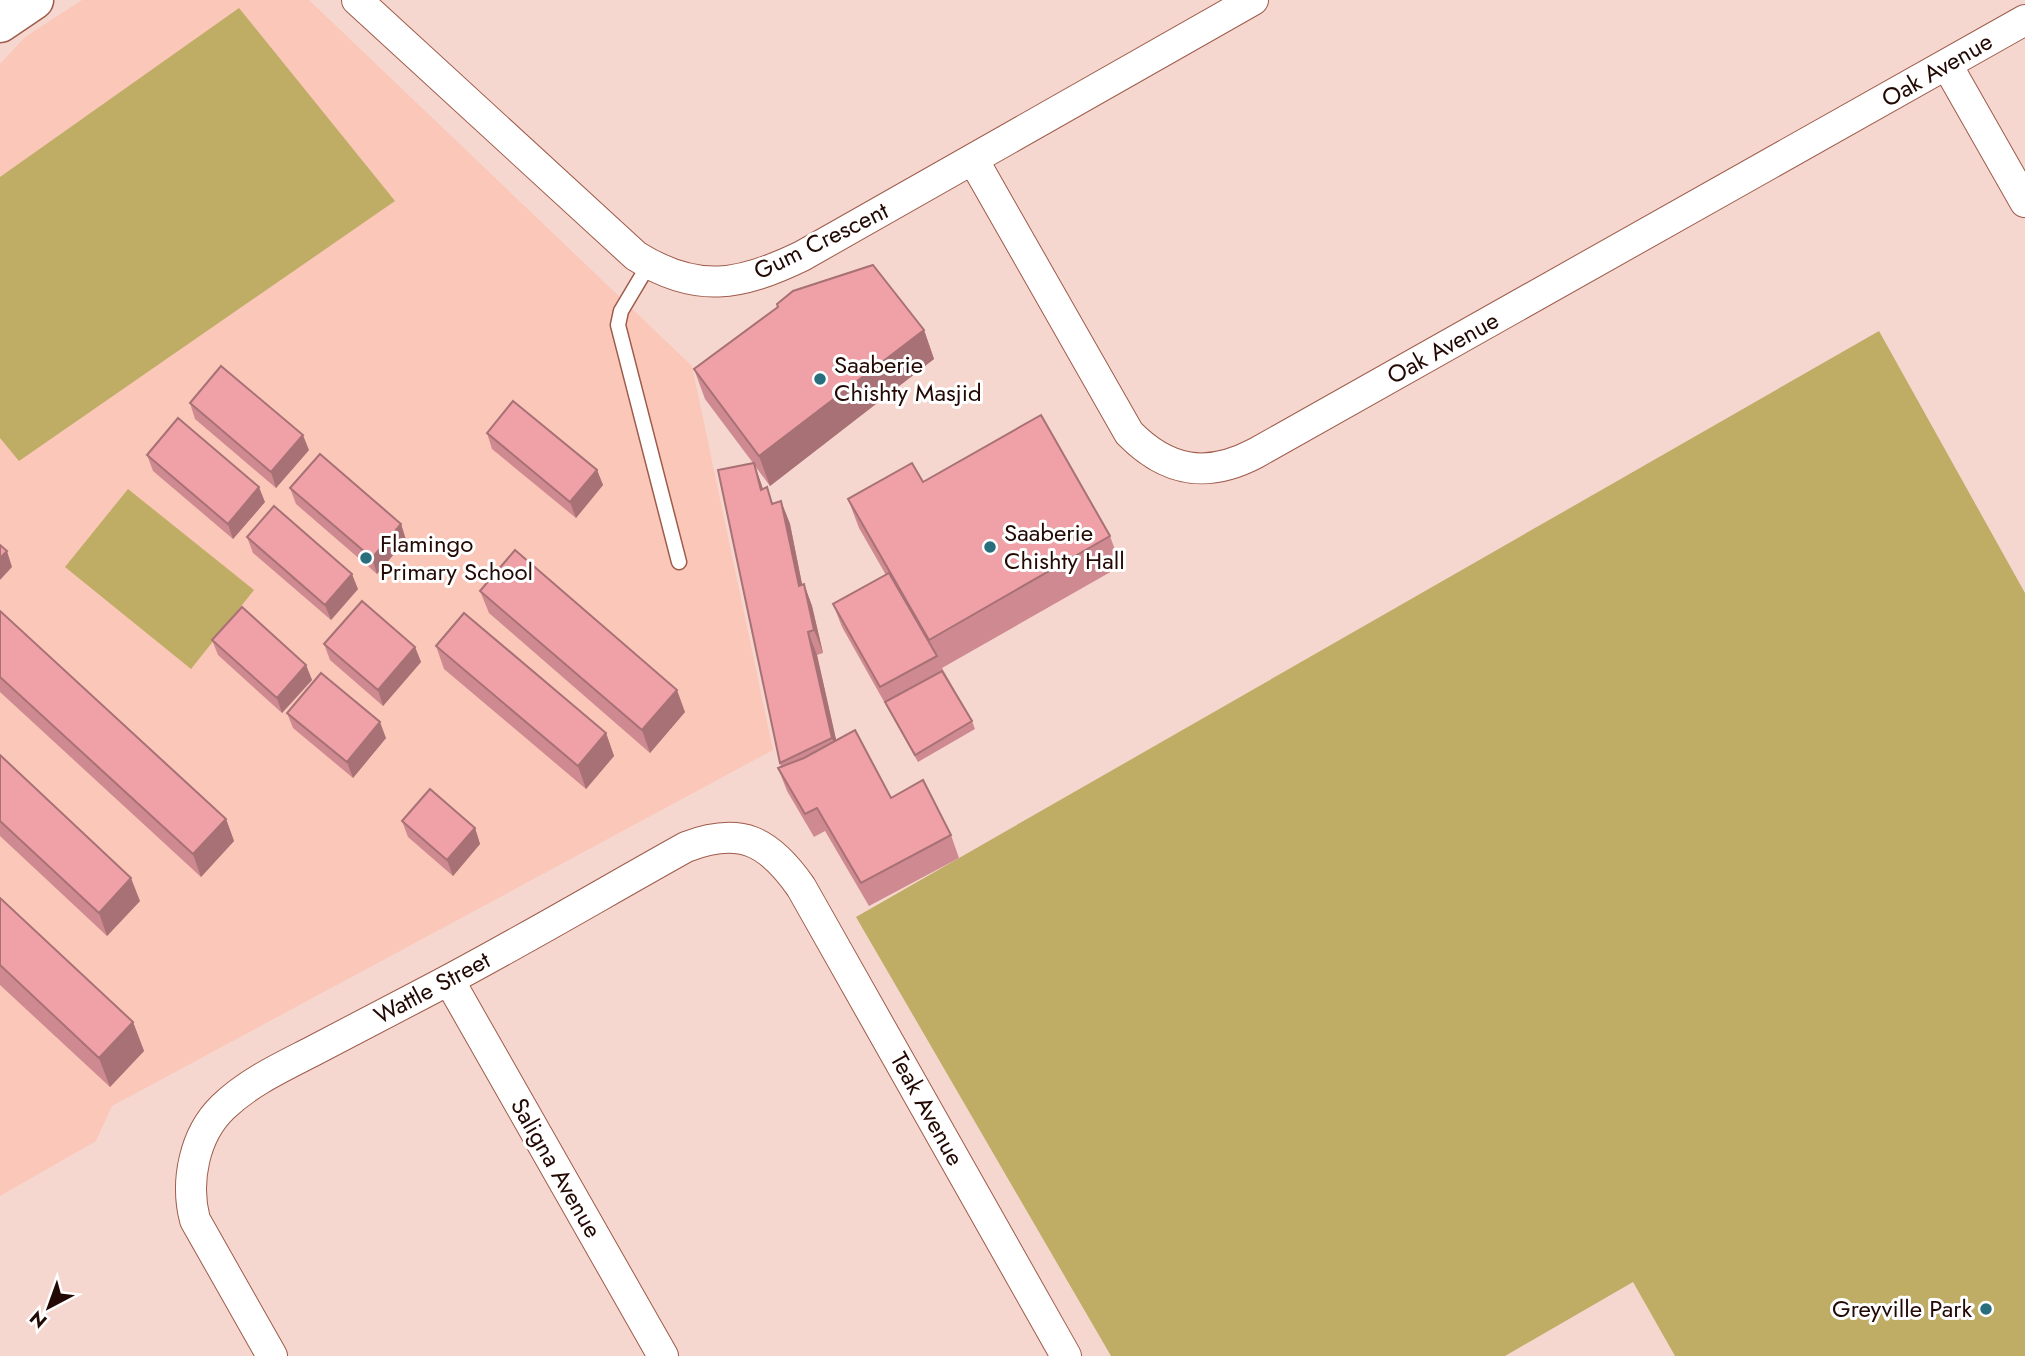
<svg xmlns="http://www.w3.org/2000/svg" width="2025" height="1356" viewBox="0 0 2025 1356" font-family="Jost,sans-serif">
  <rect width="100%" height="100%" fill="#f6d7cf"/>
  <!-- built -->
  <path fill="#fac7b9" d="M82,0H309L692,366L773,750L112,1106L96,1141L0,1196V64L25,37Z"/>
  <!-- green -->
  <path fill="#bfac65" d="M239,8L395,201L19,461L0,438V177Z
    M1879,331L2025,593V1356H1675L1633,1282L1505,1356H1111L856,917Z
    M128,489L254,590L191,669L65,567Z"/>
  <g fill="none" stroke-linecap="round" stroke-linejoin="round">
    <defs>
      <path id="lane" d="M649,264L621,311L618,325L679,562"/>
      <path id="street" d="M357,0L636,256C697,294 740,286 802,256L1253,0
        M1947,65L2025,202
        M974,161L1129,433C1167,472 1207,479 1256,453L2025,20
        M449,980L663,1356
        M272,1356L195,1220C185,1182 194,1135 223,1107C249,1082 282,1067 313,1051C349,1032 385,1013 422,994C511,948 598,896 686,847C741,826 769,841 801,887L1066,1356"/>
      <path id="secondary" d="M0,23L34,0"/>
    </defs>
    <!-- lane casing -->
    <use href="#lane" stroke="#9e5b4a" stroke-width="17"/>
    <!-- street casing -->
    <use href="#street" stroke="#9e5b4a" stroke-width="32"/>
    <!-- secondary casing -->
    <use href="#secondary" stroke="#9e5b4a" stroke-width="41"/>
    <!-- lane -->
    <use href="#lane" stroke="#fff" stroke-width="14"/>
    <!-- street -->
    <use href="#street" stroke="#fff" stroke-width="30"/>
    <!-- secondary -->
    <use href="#secondary" stroke="#fff" stroke-width="38"/>
  </g>
  <!-- wall -->
  <path fill="#ce8a90" d="M924,330L934,359L770,486L755,466L763,489L767,487L773,504L781,501L790,524L802,584H804L812,606L823,653L817,655L836,741L891,798L951,835L959,858L869,906L825,831L814,837L787,791L778,768L781,767L780,763L753,463L705,399L694,369Z
    M190,403L309,450L276,488L195,419Z
    M487,433L597,470L603,485L576,518L492,449Z
    M147,455L265,502L233,539L153,471Z
    M923,482L1110,536L1121,566L942,668L972,721L975,729L918,762L842,627L833,604L886,575L859,528L848,499Z
    M290,488L401,524L406,540L377,574L296,504Z
    M247,537L358,589L331,620L253,553Z
    M480,591L685,712L650,753L489,613Z
    M0,611L226,819L234,841L201,877L0,692Z
    M212,640L306,665L312,680L282,713L218,655Z
    M324,644L415,647L421,662L383,706L330,660Z
    M436,646L606,733L614,756L586,789L444,669Z
    M287,713L386,738L353,778L293,728Z
    M0,755L140,901L107,936L0,836Z
    M402,821L475,828L480,844L453,876L408,837Z
    M0,898L133,1022L144,1051L110,1087L0,985Z"/>
  <!-- shaded-wall -->
  <path fill="#a77175" d="M924,330L934,359L770,486L759,456Z
    M303,435L309,450L276,488L271,472Z
    M754,463L762,486L769,512L761,490Z
    M597,470L603,485L576,518L570,502Z
    M259,487L265,502L233,539L228,524Z
    M781,501L790,524L807,609L799,586Z
    M401,524L406,540L377,574L372,558Z
    M7,551L12,567L0,580V558Z
    M352,574L358,589L331,620L325,605Z
    M804,584L812,606L823,653L814,630Z
    M808,632L817,655L841,761L832,738Z
    M415,647L421,662L383,706L378,690Z
    M306,665L312,680L282,713L277,698Z
    M677,690L685,712L650,753L642,730Z
    M380,722L386,738L353,778L347,762Z
    M606,733L614,756L586,789L578,766Z
    M226,819L234,841L201,877L193,854Z
    M475,828L480,844L453,876L447,860Z
    M131,878L140,901L107,936L99,913Z
    M133,1022L144,1051L110,1087L99,1058Z"/>
  <!-- building -->
  <path fill="#efa1a7" stroke="#a77175" stroke-width="2" d="M873,265L924,330L759,456L694,369L778,307L777,304L793,291Z
    M221,366L303,435L271,472L190,403Z
    M513,401L597,470L570,502L487,433Z
    M1041,415L1110,536L929,640L848,499L912,463L923,482Z
    M178,418L259,487L228,524L147,455Z
    M320,454L401,524L372,558L290,488Z
    M754,463L761,490L767,487L772,504L781,501L799,586L804,584L814,630L808,632L832,738L780,763L718,470Z
    M274,506L352,574L325,605L247,537Z
    M0,545L7,551L0,558Z
    M515,550L677,690L642,730L480,591Z
    M889,573L937,656L880,687L833,604Z
    M362,601L415,647L378,690L324,644Z
    M242,607L306,665L277,698L212,640Z
    M0,611L226,819L193,854L0,677Z
    M464,613L606,733L578,766L436,646Z
    M942,671L972,721L915,755L885,702Z
    M321,673L380,722L347,762L287,713Z
    M855,730L891,798L923,780L951,835L861,883L817,808L805,814L778,768L804,758Z
    M0,755L131,878L99,913L0,821Z
    M430,789L475,828L447,860L402,821Z
    M0,898L133,1022L99,1058L0,965Z"/>
  <!-- markers -->
  <g fill="#286e7d" stroke="#fff" stroke-width="2.5">
    <circle cx="820" cy="379" r="7"/>
    <circle cx="990" cy="547" r="7"/>
    <circle cx="366" cy="558" r="7"/>
    <circle cx="1986" cy="1309" r="7"/>
  </g>
  <g text-anchor="middle" stroke-width="6" stroke-linejoin="round" paint-order="stroke">
    <!-- street labels -->
    <g font-size="24" fill="#230904" stroke="#fff">
      <text transform="translate(1937 70) rotate(-30)" y="8">Oak Avenue</text>
      <text transform="translate(821 241) rotate(-26)" y="8">Gum Crescent</text>
      <text transform="translate(1443 348) rotate(-29)" y="8">Oak Avenue</text>
      <text transform="translate(432 988) rotate(-28)" y="8">Wattle Street</text>
      <text transform="translate(927 1109) rotate(61)" y="8">Teak Avenue</text>
      <text transform="translate(556 1168) rotate(60)" y="8">Saligna Avenue</text>
    </g>
    <!-- poi labels -->
    <g font-size="24" fill="#230904" stroke="#fff" text-anchor="start">
      <text x="834" y="373">Saaberie<tspan x="834" dy="28">Chishty Masjid</tspan></text>
      <text x="1004" y="541">Saaberie<tspan x="1004" dy="28">Chishty Hall</tspan></text>
      <text x="380" y="552">Flamingo<tspan x="380" dy="28">Primary School</tspan></text>
      <text x="1972" y="1317" text-anchor="end">Greyville Park</text>
    </g>
  </g>
  <!-- north arrow -->
  <g transform="translate(49 1307) rotate(221)" stroke="#ffffff" stroke-width="5" paint-order="stroke">
  <path d="M0-5L12 26L0 18L-12 26Z" fill="#230904"/>
  <text y="-10" font-size="19" font-weight="bold" text-anchor="middle" fill="#230904">N</text>
  </g>
</svg>
